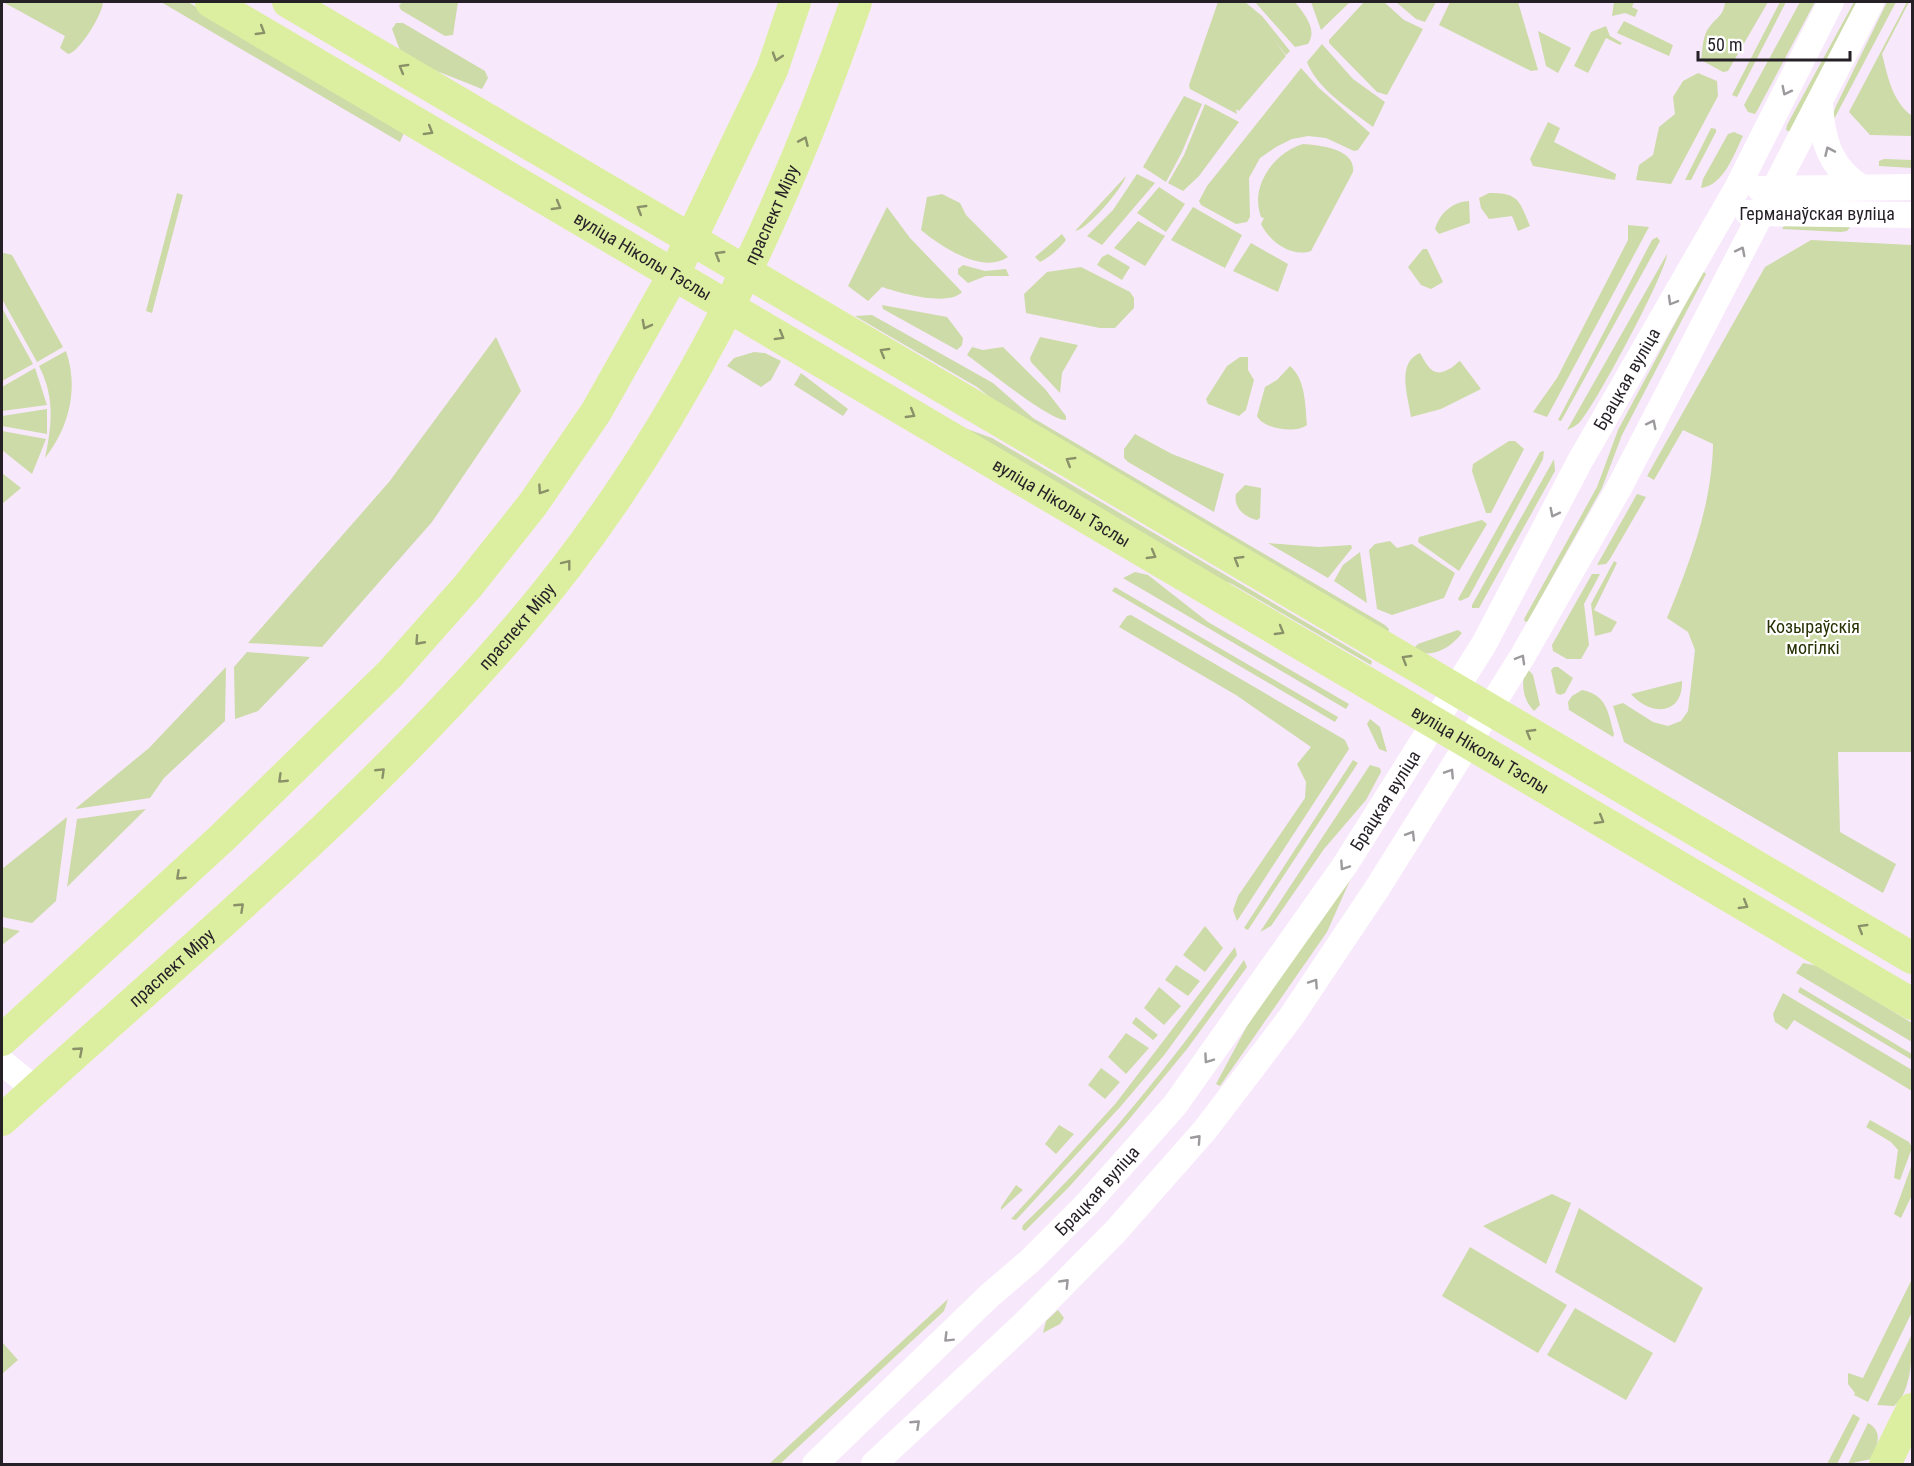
<svg xmlns="http://www.w3.org/2000/svg" width="1914" height="1466" viewBox="0 0 1914 1466" font-family="'Roboto Condensed',sans-serif">
  <rect width="100%" height="100%" fill="#f8e8fb"/>
  <!-- green -->
  <path fill="#ccdba7" d="M3,2H103C103,13 80,52 68,54L60,48L65,36Z
    M161,2H188L404,133L400,142Z
    M402,2H458L453,35L445,36L401,10L399,6Z
    M1218,2H1245L1262,16L1290,51L1286,55L1273,38L1286,56L1239,111L1236,109L1237,114L1190,89L1189,85Z
    M1255,2H1295C1304,14 1318,29 1308,44L1295,47Z
    M1311,2H1350L1321,30Z
    M1364,2H1384L1404,20L1423,29L1387,95L1377,92L1329,43V40Z
    M1396,2H1436L1425,22L1416,19Z
    M1450,2H1518L1538,70L1531,71L1439,25Z
    M1614,2H1634L1632,7L1638,10L1635,17L1625,13L1612,16Z
    M1725,2H1768L1728,71L1723,72L1701,60C1703,48 1702,36 1710,26C1717,17 1724,15 1725,2Z
    M1780,2H1786L1737,97L1732,95Z
    M1800,2H1815L1758,109L1755,114L1748,112L1744,105Z
    M1854,2H1861L1790,132L1786,130L1787,125Z
    M1887,2H1896L1832,123L1831,119L1836,106Z
    M1907,2H1909L1882,54C1888,77 1892,101 1912,116V136L1870,135L1849,112Z
    M1624,21L1673,45L1669,56L1617,33Z
    M396,23H403L485,71L488,78L482,89L424,66L401,53L392,29Z
    M1606,26L1610,36L1622,43L1620,45L1606,38L1588,73L1574,66L1591,32Z
    M1538,31L1571,48L1558,73L1546,66Z
    M1322,44L1353,79L1385,102L1373,127C1351,110 1317,89 1307,62Z
    M1301,68L1319,88L1370,133L1358,150L1354,151L1326,138L1308,136L1292,139L1276,147L1260,158L1249,178L1250,217L1247,222L1236,224L1201,205L1199,201L1207,186Z
    M1698,73L1717,81L1718,96L1671,184L1636,180L1639,165L1653,155L1659,127L1675,114L1673,97L1683,81Z
    M1184,96L1202,104L1182,152L1166,182L1143,167Z
    M1205,104L1239,122L1199,176L1183,191L1168,183L1184,155Z
    M1548,122L1560,128L1554,142L1616,174L1615,180L1533,166L1530,159Z
    M1711,128L1716,129V132L1691,180H1685Z
    M1734,132L1743,136C1734,154 1724,185 1701,188L1703,179L1728,134Z
    M1303,144C1320,145 1356,149 1353,172L1311,251C1291,258 1269,241 1261,224L1264,218L1261,217C1249,184 1276,152 1303,144Z
    M1884,159L1912,160V168L1879,166V161Z
    M1137,174L1155,183L1102,245L1087,236L1113,210Z
    M1126,176C1122,189 1087,230 1075,231Z
    M1159,187L1185,204L1166,232L1137,213Z
    M177,193L183,195L152,313L146,311Z
    M1489,193C1519,193 1519,200 1530,226L1518,231L1512,216L1489,219L1481,208L1479,198Z
    M942,194L960,203L966,215L1008,257C983,275 940,246 921,230L927,197Z
    M1469,201L1470,223L1439,234L1435,229C1440,213 1452,202 1469,201Z
    M887,207L910,238L962,292C948,307 900,293 882,287L868,301L848,286Z
    M1193,207L1242,235L1225,268L1171,240Z
    M1138,221L1165,236L1145,266L1114,248Z
    M1628,225L1649,227L1547,417L1533,412L1557,378L1628,240Z
    M1785,225L1851,226L1847,231L1841,232L1782,229Z
    M1062,234L1066,240C1059,249 1050,257 1040,262L1035,257Z
    M1657,237L1660,241L1565,414L1561,421L1558,420L1652,240Z
    M1811,240L1912,245V752H1838L1840,832L1896,864L1883,893L1624,742L1613,706L1623,703L1653,722L1668,726L1681,721L1688,711L1695,650L1688,632L1667,618C1690,562 1712,505 1713,444L1683,430L1654,480L1647,476L1765,267Z
    M1251,243L1288,264L1278,292L1233,271Z
    M1423,249H1427L1443,282L1431,289L1421,285L1408,267Z
    M4,253L12,255L63,347L37,362L2,299V254Z
    M1108,254L1130,267L1122,280L1097,265L1102,257Z
    M1667,254C1667,271 1594,408 1579,423C1576,426 1571,428 1567,430Z
    M963,265L985,271L1006,269L1009,276H986L968,283L958,274V269Z
    M1081,267L1130,292L1134,298V308L1115,328H1100L1026,313L1024,294L1047,272Z
    M1703,271L1706,274L1622,435L1602,488L1528,621L1525,622L1524,619L1597,487L1618,430Z
    M882,305L947,317L963,338L962,345L957,350L883,309Z
    M2,308L33,364L2,381Z
    M872,315L993,383L1033,418L1385,625L1389,629L1388,633L1026,425L977,387L855,316Z
    M496,337L521,391L432,522L322,647L248,643L389,482Z
    M1040,337L1078,345L1062,373L1060,393L1031,362L1030,358Z
    M972,347L983,350L1003,347L1045,389L1066,416V420C1050,421 984,367 967,355Z
    M66,351C79,388 69,428 45,458C52,425 55,397 39,366Z
    M754,352L765,353L781,361L771,380L761,387L727,366L734,358Z
    M1420,353C1427,365 1433,379 1449,369C1454,367 1456,363 1460,361L1481,389L1441,409L1411,417C1408,396 1396,363 1420,353Z
    M1240,357H1248V370L1254,380L1246,410L1239,416L1208,404L1206,399L1227,366Z
    M1290,366C1306,380 1305,405 1307,425C1296,434 1263,429 1257,416L1265,387L1277,380Z
    M35,368L47,405L2,411V387Z
    M801,373L848,409L843,416L794,385Z
    M47,409V434L2,426V416Z
    M942,420L992,438L1372,661L1371,665L1232,584L1181,565Z
    M2,431L46,439L32,474L2,450Z
    M1135,434L1172,454L1224,474L1214,512L1128,462L1124,458V449Z
    M1509,441H1515L1524,449L1491,513H1486L1472,471L1473,464Z
    M1544,451L1543,459L1469,597L1460,601L1458,599L1540,452Z
    M1554,459L1555,471L1479,608H1472V605Z
    M2,473L21,488L2,504Z
    M1245,485L1261,488L1260,518L1257,520C1244,517 1233,507 1236,494Z
    M1637,494L1646,497L1610,559L1606,564L1597,565Z
    M1482,520L1487,524L1459,571L1418,542L1419,537Z
    M1390,541L1397,548L1412,544L1455,573L1444,598L1392,615L1377,609L1369,550L1375,544Z
    M1268,543L1319,547L1351,545L1352,548L1328,578Z
    M1360,552L1367,603L1334,581L1343,565Z
    M1614,561L1617,563L1594,610L1617,622L1611,632L1595,636L1591,604Z
    M1135,572L1148,575L1208,622L1349,704L1346,709L1123,578Z
    M1592,574H1600L1584,604L1589,645L1581,659H1567L1553,651L1552,645Z
    M1115,587L1338,717L1335,722L1112,591Z
    M1131,615L1345,740L1349,749L1237,921L1233,910L1238,896L1305,798L1306,782L1297,764L1311,747L1236,695L1119,627L1127,616Z
    M1458,630L1462,633C1448,651 1432,657 1410,652L1418,644Z
    M247,652L310,657L258,711L235,719L234,667Z
    M226,667L225,721L164,778L150,798L75,809L149,748Z
    M1526,667L1533,675L1540,705L1534,711C1522,699 1521,682 1526,667Z
    M1554,667H1558L1573,678L1565,693L1560,695L1556,693L1551,670Z
    M1682,681C1683,716 1650,716 1631,694Z
    M1582,690C1607,695 1608,712 1614,734L1613,737L1569,710L1568,702L1572,696Z
    M1370,719L1380,727L1387,752L1379,749L1367,724Z
    M1353,760L1358,763L1248,930L1244,928Z
    M1370,765L1380,768L1381,772L1366,800L1324,849L1271,926L1260,932Z
    M146,809L67,887L77,819Z
    M67,817L56,901L32,923L2,917V869Z
    M1348,875L1351,878L1327,932L1220,1086L1216,1084L1247,1026Z
    M1205,926L1223,948L1205,972L1183,955Z
    M2,927L20,931L2,945Z
    M1235,947L1237,955L1165,1054L1121,1106L1016,1220L1011,1219L1116,1103Z
    M1244,960L1247,967L1187,1049L1126,1123L1069,1187L1025,1231L1022,1229L1023,1225C1106,1146 1179,1054 1244,960Z
    M1803,963L1818,966L1912,1023V1042L1796,973Z
    M1176,965L1200,981L1188,996L1165,980Z
    M1159,987L1181,1006L1164,1025L1144,1008Z
    M1800,987L1912,1054V1060L1798,992Z
    M1783,993L1912,1070V1091L1794,1020L1787,1030L1775,1022L1773,1014Z
    M1136,1017L1158,1035L1153,1040L1132,1023Z
    M1126,1033L1149,1048L1126,1074L1108,1057Z
    M1101,1068L1120,1082L1105,1099L1088,1085Z
    M1870,1120L1909,1142L1912,1148L1900,1180L1894,1178L1898,1150L1891,1142L1866,1127Z
    M1059,1125L1074,1134L1056,1154L1045,1144Z
    M1912,1164V1195L1901,1218L1894,1214Z
    M1016,1185L1023,1190L1001,1210V1207Z
    M1552,1194L1571,1203L1546,1264L1483,1226Z
    M1579,1208L1703,1288L1675,1343L1555,1272Z
    M1470,1247L1567,1305L1538,1353L1442,1296Z
    M1912,1279V1312L1868,1402L1854,1395L1855,1393L1848,1384V1373L1863,1378Z
    M948,1299L944,1311L780,1464H769Z
    M1575,1308L1653,1353L1626,1400L1547,1355Z
    M1058,1310L1064,1318L1060,1324L1043,1333L1046,1321Z
    M1912,1334C1912,1355 1912,1392 1894,1406L1877,1405Z
    M2,1342L18,1360L2,1374Z
    M1853,1414L1860,1418L1837,1464H1827Z
    M1868,1423C1884,1432 1877,1446 1871,1459L1848,1464Z"/>
  <g fill="none" stroke-linecap="round" stroke-linejoin="round">
    <!-- minor -->
    <g stroke="#fff" stroke-width="26">
      <path d="M1820,103C1822,139 1829,167 1861,187"/>
      <path d="M1760,189L1912,187"/>
      <path d="M1748,213L1912,215"/>
      <path d="M2,1062L35,1089"/>
      <path id="s1" d="M815,1464L989,1296L1031,1260L1086,1205L1175,1105L1345,865L1484,644L1580,461L1736,190L1831,2"/>
      <path d="M874,1464L1024,1324L1115,1232L1205,1130L1291,1017L1378,887L1522,657L1619,488L1871,2"/>
    </g>
    <!-- major -->
    <g stroke="#dcefa0" stroke-width="32">
      <path id="s2" d="M211,2L1912,1004"/>
      <path d="M288,2L1912,958"/>
      <path d="M2,1040L223,837L390,674L468,586L533,504L596,412L674,274L772,70L795,2"/>
      <path id="s3" d="M2,1120C177,960 361,810 516,629C673,446 778,228 856,2"/>
      <path d="M1885,1464L1912,1409"/>
    </g>
  </g>
  <!-- one-way arrows -->
  <defs><path id="oneway-chevron" d="M-2-3.5L2.5 0L-2 3.5" fill="none" stroke-width="1.6" stroke-linecap="round" stroke-linejoin="round" transform="scale(1.5)"/></defs>
  <g stroke="#8a9169">
    <use href="#oneway-chevron" transform="translate(261 31) rotate(31)"/>
    <use href="#oneway-chevron" transform="translate(777 57) rotate(108)"/>
    <use href="#oneway-chevron" transform="translate(403 68) rotate(-150)"/>
    <use href="#oneway-chevron" transform="translate(429 131) rotate(31)"/>
    <use href="#oneway-chevron" transform="translate(804 141) rotate(-66)"/>
    <use href="#oneway-chevron" transform="translate(557 206) rotate(30)"/>
    <use href="#oneway-chevron" transform="translate(641 209) rotate(-149)"/>
    <use href="#oneway-chevron" transform="translate(719 255) rotate(-149)"/>
    <use href="#oneway-chevron" transform="translate(646 325) rotate(118)"/>
    <use href="#oneway-chevron" transform="translate(780 336) rotate(30)"/>
    <use href="#oneway-chevron" transform="translate(884 352) rotate(-150)"/>
    <use href="#oneway-chevron" transform="translate(911 414) rotate(31)"/>
    <use href="#oneway-chevron" transform="translate(1070 461) rotate(-149)"/>
    <use href="#oneway-chevron" transform="translate(542 490) rotate(124)"/>
    <use href="#oneway-chevron" transform="translate(1152 555) rotate(30)"/>
    <use href="#oneway-chevron" transform="translate(1238 560) rotate(-149)"/>
    <use href="#oneway-chevron" transform="translate(567 564) rotate(-52)"/>
    <use href="#oneway-chevron" transform="translate(1280 631) rotate(30)"/>
    <use href="#oneway-chevron" transform="translate(419 641) rotate(132)"/>
    <use href="#oneway-chevron" transform="translate(1406 659) rotate(-149)"/>
    <use href="#oneway-chevron" transform="translate(1530 733) rotate(-150)"/>
    <use href="#oneway-chevron" transform="translate(381 772) rotate(-44)"/>
    <use href="#oneway-chevron" transform="translate(282 779) rotate(136)"/>
    <use href="#oneway-chevron" transform="translate(1600 820) rotate(31)"/>
    <use href="#oneway-chevron" transform="translate(180 876) rotate(137)"/>
    <use href="#oneway-chevron" transform="translate(1744 905) rotate(31)"/>
    <use href="#oneway-chevron" transform="translate(240 907) rotate(-43)"/>
    <use href="#oneway-chevron" transform="translate(1862 928) rotate(-149)"/>
    <use href="#oneway-chevron" transform="translate(79 1051) rotate(-41)"/>
  </g>
  <g stroke="#9d9a9d">
    <use href="#oneway-chevron" transform="translate(1786 91) rotate(117)"/>
    <use href="#oneway-chevron" transform="translate(1829 151) rotate(-114)"/>
    <use href="#oneway-chevron" transform="translate(1741 251) rotate(-63)"/>
    <use href="#oneway-chevron" transform="translate(1672 301) rotate(120)"/>
    <use href="#oneway-chevron" transform="translate(1652 424) rotate(-63)"/>
    <use href="#oneway-chevron" transform="translate(1554 513) rotate(117)"/>
    <use href="#oneway-chevron" transform="translate(1521 659) rotate(-60)"/>
    <use href="#oneway-chevron" transform="translate(1450 773) rotate(-57)"/>
    <use href="#oneway-chevron" transform="translate(1411 835) rotate(-59)"/>
    <use href="#oneway-chevron" transform="translate(1344 866) rotate(124)"/>
    <use href="#oneway-chevron" transform="translate(1314 983) rotate(-56)"/>
    <use href="#oneway-chevron" transform="translate(1208 1059) rotate(125)"/>
    <use href="#oneway-chevron" transform="translate(1197 1139) rotate(-48)"/>
    <use href="#oneway-chevron" transform="translate(1065 1283) rotate(-46)"/>
    <use href="#oneway-chevron" transform="translate(948 1338) rotate(135)"/>
    <use href="#oneway-chevron" transform="translate(916 1424) rotate(-43)"/>
  </g>
  <g text-anchor="middle" stroke-width="4.5" stroke-linejoin="round" paint-order="stroke">
    <!-- street labels -->
    <g font-size="18" fill="#251f26" stroke="#fff">
      <text dy="6" stroke="none"><textPath href="#s3" startOffset="1200">праспект Міру</textPath></text>
      <text x="1817" y="220">Германаўская вуліца</text>
      <text dy="6" stroke="none"><textPath href="#s2" startOffset="501">вуліца Ніколы Тэслы</textPath></text>
      <text dy="6" stroke="none"><textPath href="#s1" startOffset="1365">Брацкая вуліца</textPath></text>
      <text dy="6" stroke="none"><textPath href="#s2" startOffset="987">вуліца Ніколы Тэслы</textPath></text>
      <text dy="6" stroke="none"><textPath href="#s3" startOffset="714">праспект Міру</textPath></text>
      <text dy="6" stroke="none"><textPath href="#s2" startOffset="1473">вуліца Ніколы Тэслы</textPath></text>
      <text dy="6" stroke="none"><textPath href="#s1" startOffset="879">Брацкая вуліца</textPath></text>
      <text dy="6" stroke="none"><textPath href="#s3" startOffset="228">праспект Міру</textPath></text>
      <text dy="6" stroke="none"><textPath href="#s1" startOffset="393">Брацкая вуліца</textPath></text>
    </g>
    <!-- park labels -->
    <g font-size="18" fill="#273104" stroke="#fff">
      <text x="1813" y="633">Козыраўскія<tspan x="1813" dy="21">могілкі</tspan></text>
    </g>
  </g>
  <!-- border -->
  <rect width="1914" height="1466" fill="none" stroke="#251f26" stroke-width="6"/>
  <!-- scale -->
  <path d="M1698 51v9h152v-9" fill="none" stroke="#251f26" stroke-width="3"/>
  <text x="1707" y="51" font-size="18" fill="#251f26" stroke="#ffffff" stroke-width="4.5" paint-order="stroke">50 m</text>
</svg>
